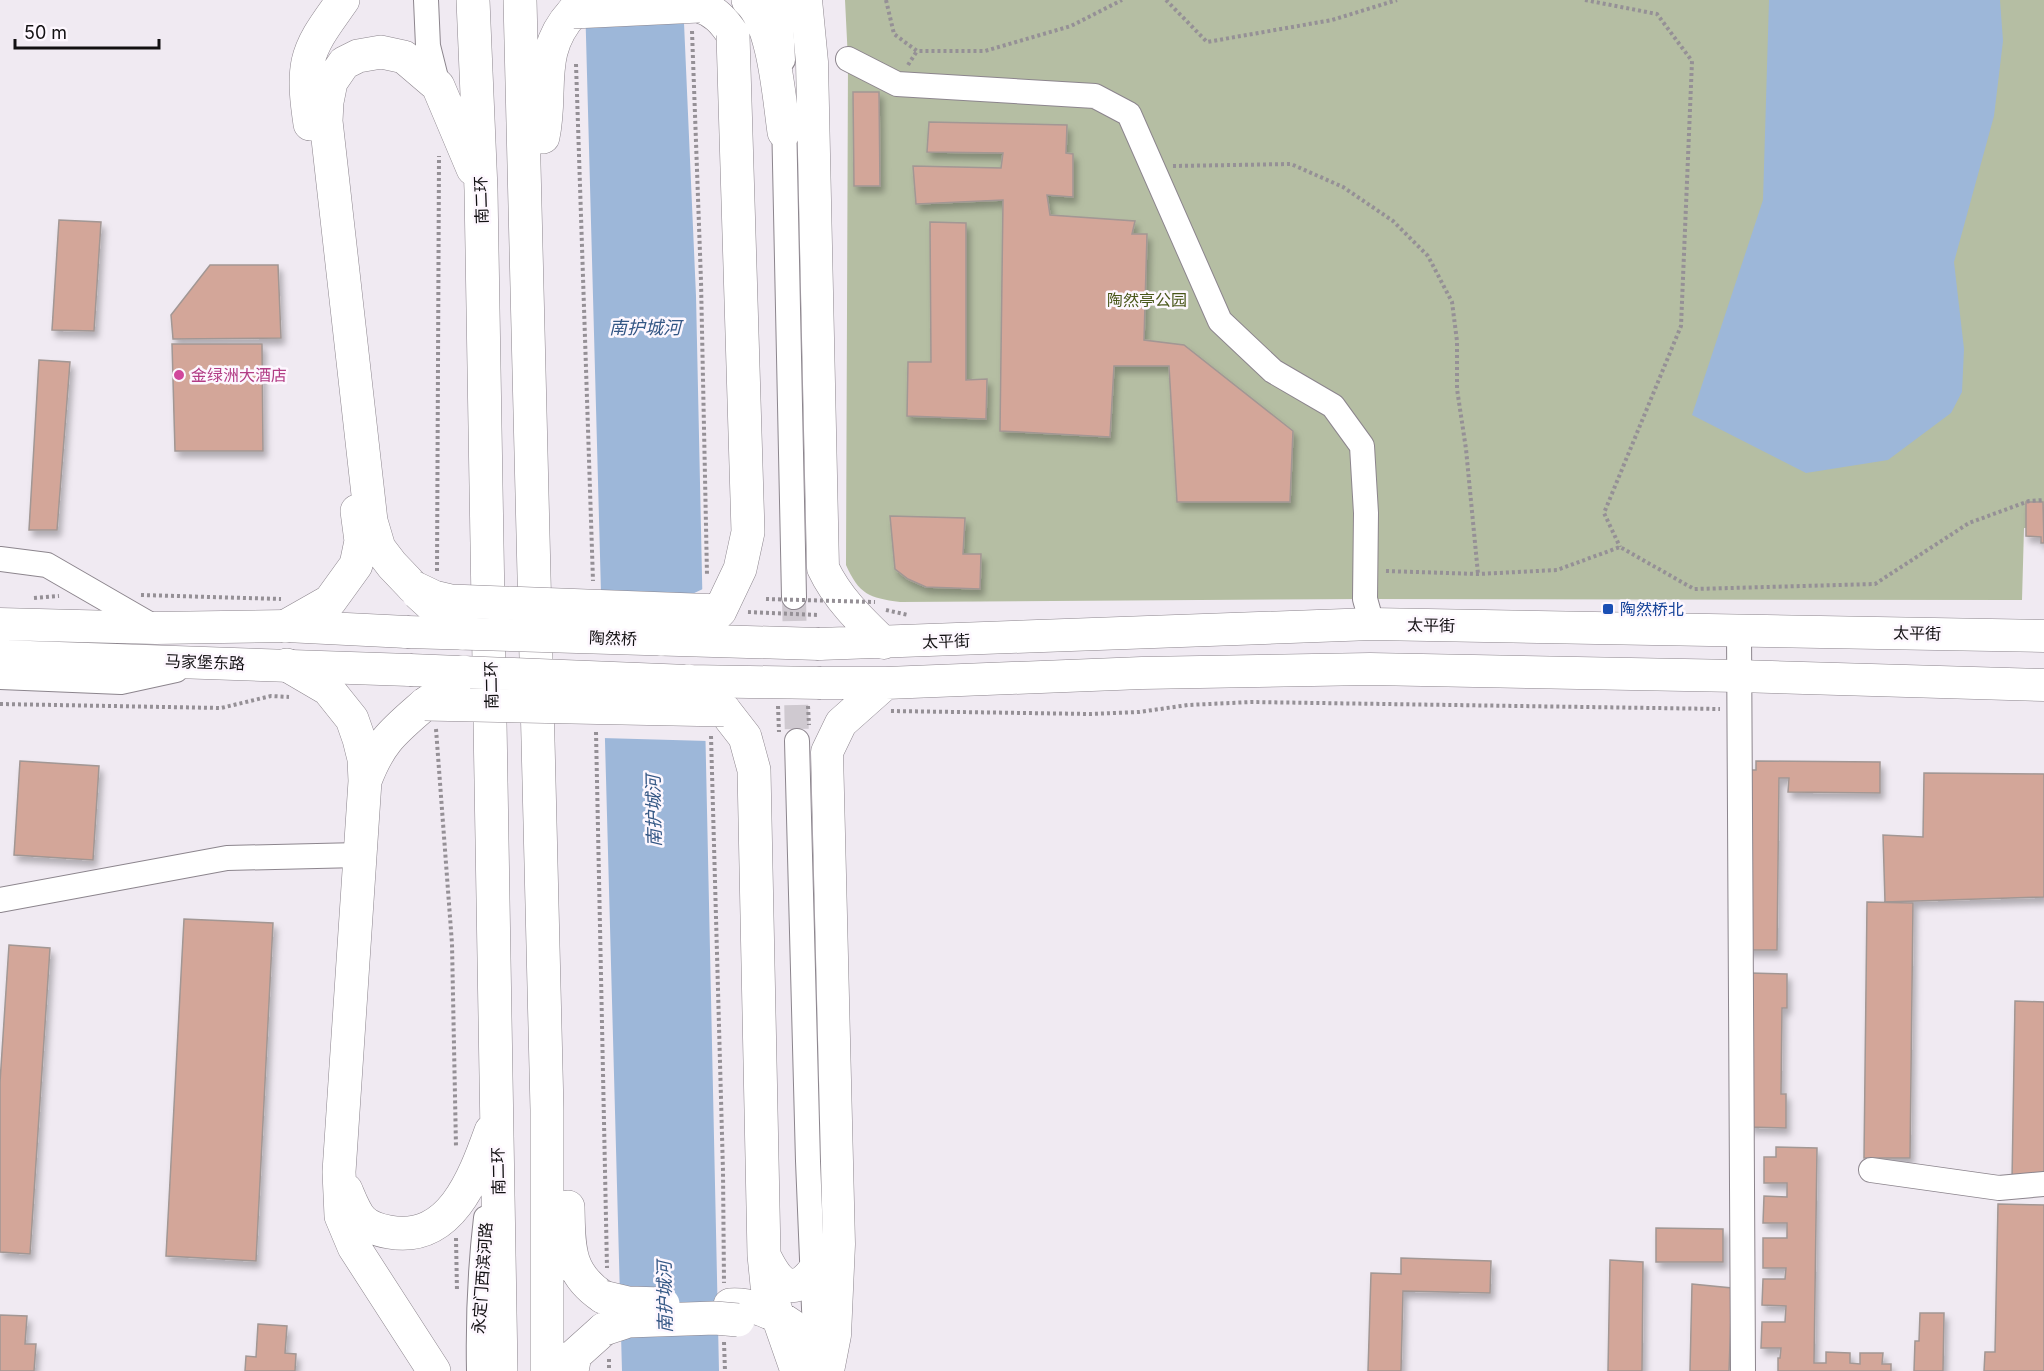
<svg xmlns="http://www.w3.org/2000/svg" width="2044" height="1371" viewBox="0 0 2044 1371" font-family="Inter,'Noto Sans SC',sans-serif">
  <defs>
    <filter id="shadow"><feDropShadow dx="3.5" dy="6" stdDeviation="3" flood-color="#0004"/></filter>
  </defs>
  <rect width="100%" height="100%" fill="#f0eaf2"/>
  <!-- green -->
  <path fill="#b5bea3" d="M845,0H2044V528H2024L2022,600L1365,599L900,602C869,598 859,594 846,565L848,60Z"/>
  <!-- water -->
  <path fill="#9db7d9" d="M585,0H683L696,296L719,1371H622Z
    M1769,0H2000L2003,41L1994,116L1954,262L1964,349L1962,392L1951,413L1888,460L1806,473L1692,415L1763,200Z"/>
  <!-- pier -->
  <path fill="#f0eaf2" d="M705,588L708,741L602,738L598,593L690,595Z"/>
  <!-- building -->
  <path fill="#d3a699" stroke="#a29794" stroke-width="1.5" filter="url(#shadow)" d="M853,92H879L880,186H854Z
    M929,122L1067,125L1066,153L1073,154V197L1047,195L1050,215L1135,221L1132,234H1147L1144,340L1184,345L1293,431L1290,502H1177L1169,366H1114L1110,437L1000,431L1003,200L916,204L913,166L1001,168L1003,153L927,152Z
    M59,220L101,222L94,331L52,330Z
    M930,222L966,223V380L987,379L986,419L907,416L908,362H931Z
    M210,265H278L281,338L173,339L171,315Z
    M172,344H262L263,451H175Z
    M39,360L70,362L57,530H29Z
    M2026,502H2043L2044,543H2041V537L2026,536Z
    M890,516L965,518L963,554H981L980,589L926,587L908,579L895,569Z
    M20,761L99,766L93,860L14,855Z
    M1756,761L1880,762V793L1788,792L1789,778H1779L1777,950H1743L1746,770H1756Z
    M1924,773L2044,774V897L1885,902L1883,835L1923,837Z
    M1867,902L1913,903L1910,1158H1864Z
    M184,919L273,923L256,1261L166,1256Z
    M9,945L50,948L30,1254L0,1252V1082Z
    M1750,973L1787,974V1008H1782L1781,1094H1786V1128L1749,1127Z
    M2015,1001L2044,1002V1181H2012Z
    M1776,1147L1817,1148L1814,1363H1826V1352L1850,1353V1363L1860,1364V1353H1883L1882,1364H1891V1371H1778V1358H1780L1781,1348H1761L1762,1322H1785L1786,1306L1762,1305L1763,1279H1785L1786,1268H1763V1238H1787V1223H1763L1764,1196L1787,1197V1183H1764V1157H1776Z
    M1998,1204L2044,1205V1371H1984L1985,1352H1995Z
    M1656,1228L1723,1229V1262H1656Z
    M1401,1258L1491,1261L1490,1293L1403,1291L1401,1371H1368L1371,1273L1401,1274Z
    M1610,1260L1643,1262L1642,1371H1608Z
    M1692,1284L1732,1288L1729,1371H1690Z
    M1920,1313H1944L1943,1371H1914L1915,1341H1919Z
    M0,1315L27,1316L25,1344H36L34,1371H0Z
    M258,1324L287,1326L285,1353L296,1354L295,1371H245L246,1356L256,1357Z"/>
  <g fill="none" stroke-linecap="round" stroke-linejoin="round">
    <!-- minor-tunnel -->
    <path stroke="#cfc9d0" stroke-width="24" stroke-dasharray="24 12" stroke-linecap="butt" d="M794,597L797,741"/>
    <defs>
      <path id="minor" d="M426,0L428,46L438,86
        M780,0L783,60
        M848,59L897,84L1095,96L1129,114L1220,321L1273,371L1333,406L1362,446L1366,513L1365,599L1372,624
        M784,116L794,597
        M0,559L47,565L156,628
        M1739,629L1743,1371
        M0,677L121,682L176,670
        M797,741L808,1161L816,1357
        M0,900L227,858L359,855
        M1871,1170L1999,1188L2044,1184
        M479,1371C478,1320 480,1269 486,1218"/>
      <path id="major" d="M806,0L812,62L823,568C837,598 860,620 884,643
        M0,624L156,628L286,626L407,632
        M819,644L1372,624L2044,636
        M0,656L410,670
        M821,683H886L1142,673L1370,669L1738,676L2044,685
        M828,1371L835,1335L839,1244L827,752L841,723L886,683"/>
      <path id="highway" d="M473,0L481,190L501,1371
        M520,0L547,1110V1371
        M748,0C774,22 779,98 784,132
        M699,6C715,11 724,21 733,35
        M310,124C307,104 304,81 308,62C313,39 330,19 343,0
        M543,137C553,90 536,52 573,12
        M413,587L392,565L379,548L371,521L326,121L327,102L331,82L344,63L358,56L381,52L404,57L438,86L473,169
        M286,626L330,601L356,565L361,541L357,511
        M287,665L328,689L352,719L359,739L364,759L365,781L339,1172L341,1216L354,1247L434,1371
        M724,710L745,737L754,770L764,1255L767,1285L797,1371
        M365,781C380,741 394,731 425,704
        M346,1190C357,1216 360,1227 389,1232C451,1243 474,1178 491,1131
        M568,1207C569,1247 567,1273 603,1297
        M764,1255C775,1278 790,1301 813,1272
        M730,1305C762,1303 800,1325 816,1352
        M572,1371L575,1355L604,1329"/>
    </defs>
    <!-- minor casing -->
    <use href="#minor" stroke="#8c858d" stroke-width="26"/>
    <!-- major casing -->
    <use href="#major" stroke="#8c858d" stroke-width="33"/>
    <!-- highway casing -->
    <use href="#highway" stroke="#8c858d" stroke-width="34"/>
    <!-- path -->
    <path stroke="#959096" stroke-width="4" stroke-dasharray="3 3" stroke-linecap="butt" d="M886,0L894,34L917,51H985L1071,26L1122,0
      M1166,0L1207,42L1332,20L1397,0
      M1585,0L1657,14L1692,61L1681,326L1604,513L1620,547
      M692,31L701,281L707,575
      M576,64L593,581
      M908,65L917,51
      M1173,166L1291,164L1343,187L1393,221L1428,256L1452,302L1457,341V389L1466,449L1478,574
      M437,571L439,156
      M1386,571L1478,574L1557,570L1620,547L1694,589L1875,584L1969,523L2029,501L2044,500
      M141,595L281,599
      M34,598L59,596
      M886,610L908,615
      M0,704L221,708L271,696L289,697
      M778,706L779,732
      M808,706L809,725
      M891,711L1091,714L1139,712L1188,705L1251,702L1720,709
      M436,729L452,944L456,1147
      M596,732L607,1268
      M711,736L723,1171L724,1283
      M456,1238L457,1291
      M724,1342L725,1371
      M609,1359V1371"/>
    <!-- minor -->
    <use href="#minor" stroke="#fff" stroke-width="24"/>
    <!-- major -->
    <use href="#major" stroke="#fff" stroke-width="32"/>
    <!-- highway -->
    <use href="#highway" stroke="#fff" stroke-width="33"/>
    <defs>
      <path id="major-bridge" d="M407,632L819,644
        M410,670L688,681L821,683"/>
      <path id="highway-bridge" d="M573,12L699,6
        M413,587L434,597L451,601L720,611
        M418,593L462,633
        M661,639L709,621L720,611L740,569L748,532L733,35
        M688,681L724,710
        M425,704L724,710
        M425,704L443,692L463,672
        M603,1297L628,1303L663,1304
        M604,1329L628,1321L715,1318L738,1320"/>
    </defs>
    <!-- major-bridge casing -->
    <use href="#major-bridge" stroke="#8c858d" stroke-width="33" stroke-linecap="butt"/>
    <!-- highway-bridge casing -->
    <use href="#highway-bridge" stroke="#8c858d" stroke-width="34" stroke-linecap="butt"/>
    <!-- path-bridge -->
    <path stroke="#959096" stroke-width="4" stroke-dasharray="3 3" stroke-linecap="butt" d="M766,599L875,602
      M748,612L819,615"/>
    <!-- major-bridge -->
    <use href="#major-bridge" stroke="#fff" stroke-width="32"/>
    <!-- highway-bridge -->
    <use href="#highway-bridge" stroke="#fff" stroke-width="33"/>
  </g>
  <!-- markers -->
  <circle fill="#d1479c" stroke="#fdf7fe" stroke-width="2" cx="179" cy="375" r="6"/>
  <rect fill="#1a4fb4" stroke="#fdf7fe" stroke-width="2" x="1602" y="603" width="12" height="12" rx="3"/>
  <g text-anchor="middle" stroke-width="5" stroke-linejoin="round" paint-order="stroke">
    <!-- street labels -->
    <g font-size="16" fill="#121012" stroke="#fdf7fe">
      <text transform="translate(481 200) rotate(-92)" y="6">南二环</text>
      <text transform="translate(1431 625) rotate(1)" y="6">太平街</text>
      <text transform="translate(1917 633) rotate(1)" y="6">太平街</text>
      <text transform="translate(613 638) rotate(2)" y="6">陶然桥</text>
      <text transform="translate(946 641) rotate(-2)" y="6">太平街</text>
      <text transform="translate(205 662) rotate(2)" y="6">马家堡东路</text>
      <text transform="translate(491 685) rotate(-91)" y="6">南二环</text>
      <text transform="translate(498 1171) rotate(-91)" y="6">南二环</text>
      <text transform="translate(482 1278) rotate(-86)" y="6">永定门西滨河路</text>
    </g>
    <!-- park labels -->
    <g font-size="16" fill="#49571a" stroke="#fdf7fe">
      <text x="1147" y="306">陶然亭公园</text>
    </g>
    <!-- hotel labels -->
    <g font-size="16" fill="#b23c85" stroke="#fdf7fe" text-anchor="start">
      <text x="191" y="381">金绿洲大酒店</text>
    </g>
    <!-- transit labels -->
    <g font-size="16" fill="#164399" stroke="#fdf7fe" text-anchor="start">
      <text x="1620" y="615">陶然桥北</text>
    </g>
    <!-- water labels -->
    <g font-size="18" font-style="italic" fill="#345785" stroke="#fdf7fe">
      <text x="645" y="334">南护城河</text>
      <text transform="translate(654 811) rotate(-91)" y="6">南护城河</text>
      <text transform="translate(665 1297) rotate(-91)" y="6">南护城河</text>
    </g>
  </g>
  <!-- scale -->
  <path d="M15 39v9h144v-9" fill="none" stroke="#121012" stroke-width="3"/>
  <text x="24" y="39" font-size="18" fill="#121012" stroke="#fdf7fe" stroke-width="4.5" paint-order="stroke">50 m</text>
</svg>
